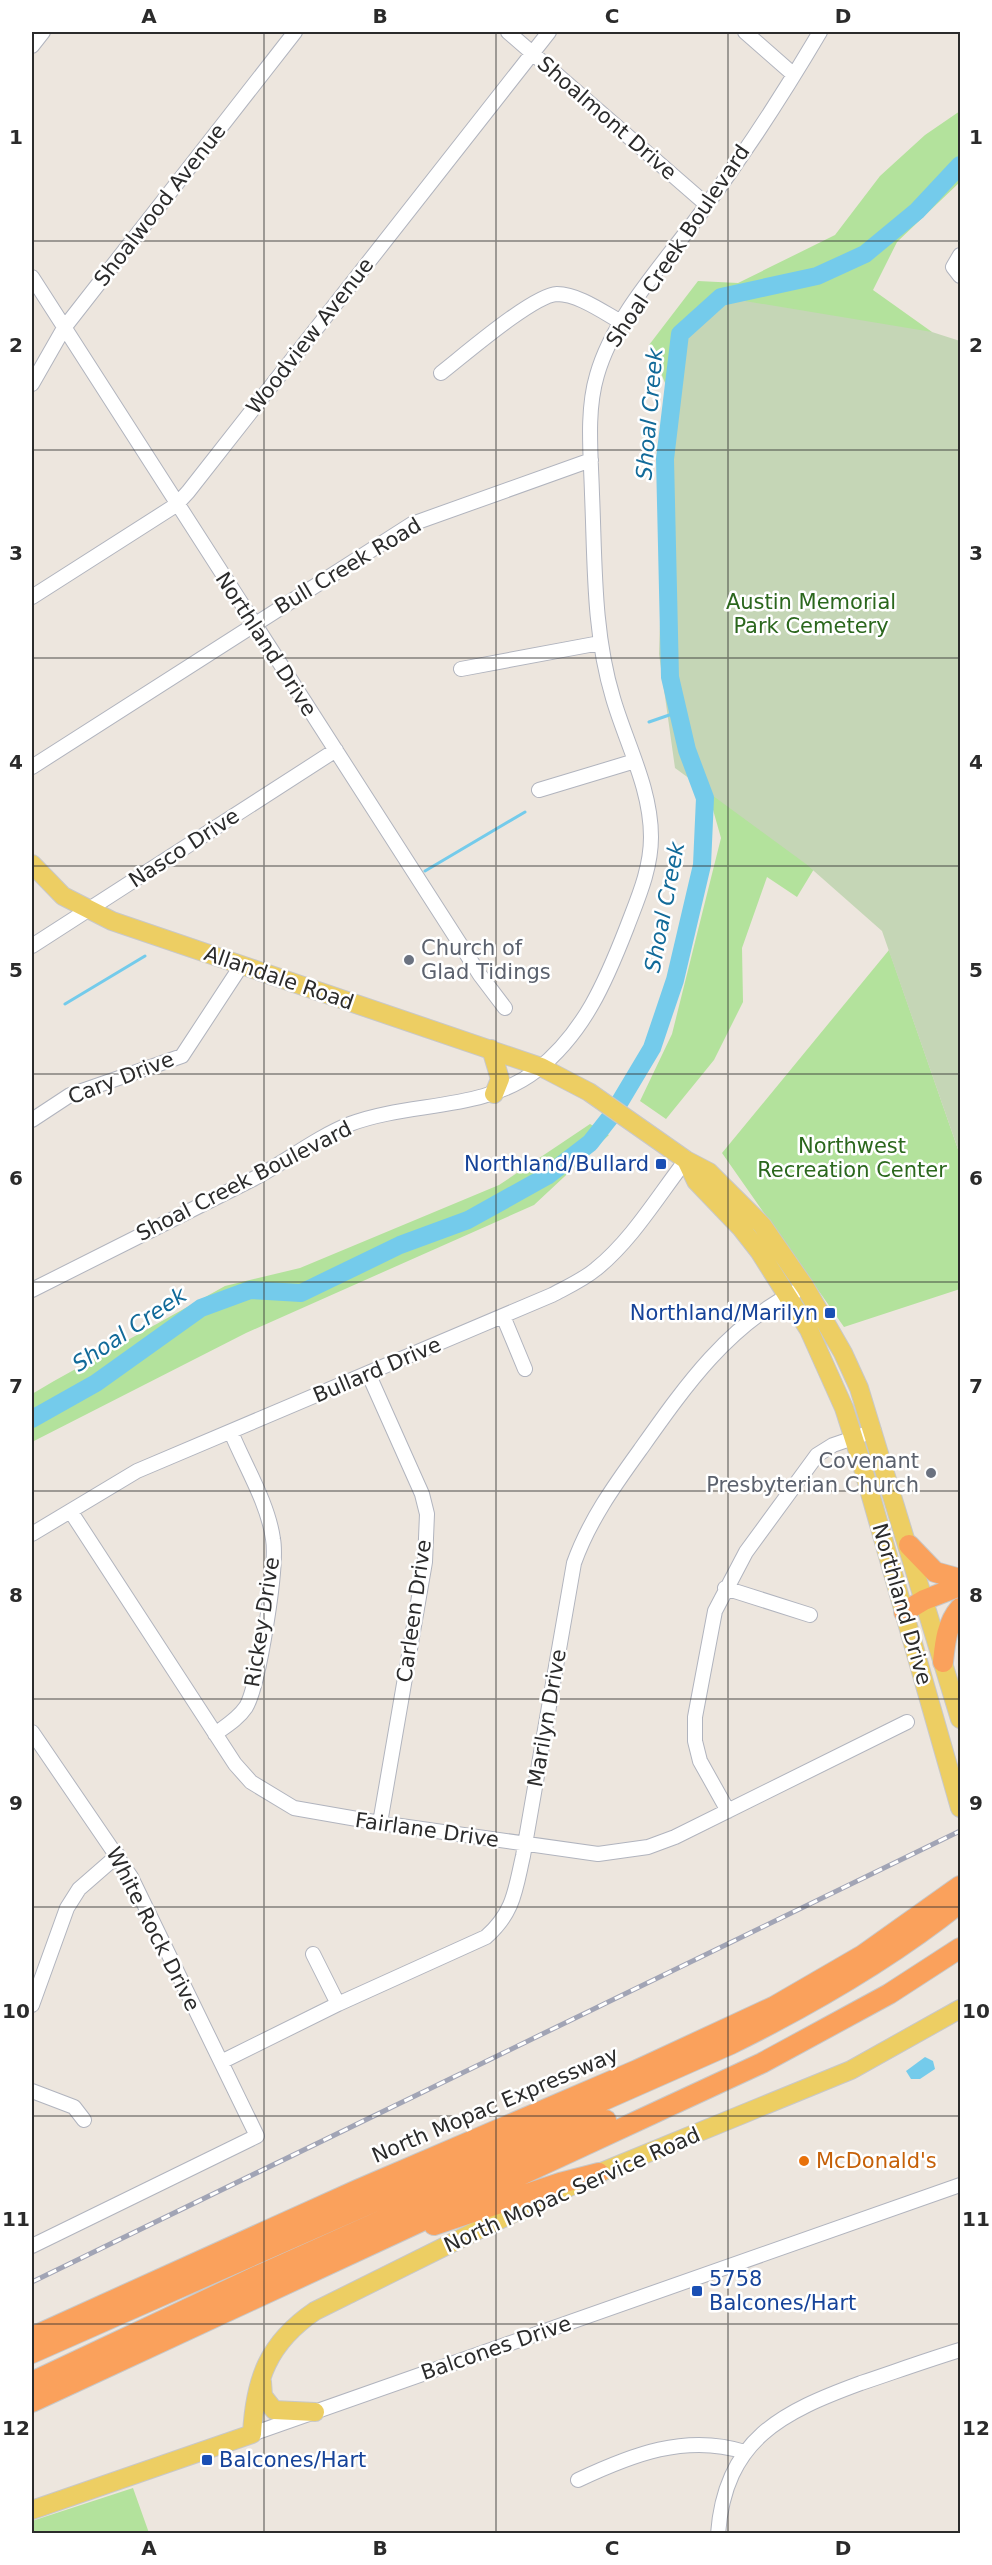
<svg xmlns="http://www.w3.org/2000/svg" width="992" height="2565" viewBox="0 0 992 2565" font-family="'DejaVu Sans',sans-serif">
  <rect width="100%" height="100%" fill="#ede6de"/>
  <!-- green -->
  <path fill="#b3e29c" d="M960,111V182L897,242L873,290L932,332L900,379L916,701L797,897L767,877L742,948L743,1002L714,1060L666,1119L640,1101L672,1034L721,838L685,711L677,411L649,345L698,281L738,283L835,235L880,176L925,135Z
    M889,950L960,1155V1289L844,1327L722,1153Z
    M590,1124L609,1135L534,1205L246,1333L32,1442V1394L54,1381L225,1286L300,1268L499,1185Z
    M133,2488L149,2533H32V2521Z"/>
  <!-- cemetery -->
  <path fill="#c5d6b6" d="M721,297L932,332L960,341V1155L882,931L806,864L675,768L659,654L665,459L680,334Z"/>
  <!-- water -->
  <path fill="#74cbeb" d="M925,2057L933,2061L935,2069L920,2079H911L906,2071Z"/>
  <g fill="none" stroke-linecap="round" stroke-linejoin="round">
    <!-- stream -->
    <path stroke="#74cbeb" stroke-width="3" d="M649,722L678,712
      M425,871L525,812
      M65,1004L145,956"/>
    <!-- river -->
    <path stroke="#74cbeb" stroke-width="18" d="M32,1419L96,1383L201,1308L250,1290L301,1293L400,1245L468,1220L547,1176L590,1143L612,1115L652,1048L675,980L702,865L705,798L687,750L670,677L665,459L680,334L721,297L817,276L865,254L917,211L960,165"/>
    <defs>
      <path id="minor" d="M508,32L707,205
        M745,32L794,75
        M32,46L43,32
        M960,255L953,267L960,276
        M32,277L480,975L505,1008
        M441,373C463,356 533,295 557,294C578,294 603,312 621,322
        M32,384L64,328L295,32
        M32,597L176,505L188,492L549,32
        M461,669L600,643
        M32,767L412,524L591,460
        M539,790L635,761
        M32,946L336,750
        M32,1120L70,1095L182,1056L241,966
        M32,1290C105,1253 180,1216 253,1179C286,1162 315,1138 350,1124C411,1101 483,1112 537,1070C584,1033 606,981 627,927C638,898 651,869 651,837C651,788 626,743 613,698C593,632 595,562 592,494C591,455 586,412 597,375C614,315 667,260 703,210C745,153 784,93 820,32
        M503,1316L525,1369
        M368,1373L422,1494L427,1514L425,1562L380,1823
        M71,1512L235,1764L251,1782L294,1808L380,1823L598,1854L648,1847L675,1837L907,1722
        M32,1534L137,1471L552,1295C567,1287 583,1280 596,1269C632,1240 658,1196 686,1160
        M725,1588L810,1615
        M32,1732L131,1877L257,2136L32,2246
        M215,1734C226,1726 238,1719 246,1707C259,1685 278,1566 273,1539C268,1503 245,1466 231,1432
        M728,1811L700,1761L695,1741V1717L715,1611L746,1552L817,1455L833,1445L874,1431
        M313,1954L338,2004
        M32,2005L67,1908L79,1889L118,1855
        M221,2062L338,2004L486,1937C514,1912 515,1891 523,1856L574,1563C589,1521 614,1486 640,1450C684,1388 726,1327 795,1292
        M32,2091L74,2107L84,2120
        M252,2434L960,2185
        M578,2480C631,2455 686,2433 745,2452
        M718,2534C725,2439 782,2412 861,2383C894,2372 927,2360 960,2350"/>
      <path id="major" d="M32,864L63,896L112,921L541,1067L589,1092L686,1160L709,1172L762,1225L805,1287L843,1353L859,1388L960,1719
        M491,1049L500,1079L494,1094
        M686,1160L696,1181L741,1228L759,1251L809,1330L844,1408L860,1458L960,1808
        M262,2382L263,2396L274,2410L315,2412
        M32,2510L252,2434C255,2379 268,2343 315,2311L482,2228L599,2173L851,2070L960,2009"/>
      <path id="highway" d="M909,1545L935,1572L960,1579
        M904,1612L924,1600L960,1586
        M943,1662C945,1642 947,1623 960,1608
        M434,2225L560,2183L599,2173
        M32,2337L357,2190L637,2070L775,2006L863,1955L960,1886
        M32,2353L731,2044C812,2004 890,1959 960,1903
        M32,2382L257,2276L606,2120
        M32,2402L762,2063L889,1994L960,1948"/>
    </defs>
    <!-- minor casing -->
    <use href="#minor" stroke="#b1b4be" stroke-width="16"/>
    <!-- major casing -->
    <use href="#major" stroke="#c8c8c8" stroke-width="20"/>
    <!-- highway casing -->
    <use href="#highway" stroke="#c8c8c8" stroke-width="22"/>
    <!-- minor -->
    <use href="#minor" stroke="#fff" stroke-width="14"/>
    <!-- major -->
    <use href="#major" stroke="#edce63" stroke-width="18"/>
    <!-- highway -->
    <use href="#highway" stroke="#faa15c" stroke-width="20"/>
    <defs>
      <path id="rail" d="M32,2282L960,1831"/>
    </defs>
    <!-- rail casing -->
    <use href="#rail" stroke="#a1a4b5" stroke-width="5"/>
    <!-- rail -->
    <use href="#rail" stroke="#fff" stroke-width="3" stroke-dasharray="9" stroke-linecap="butt"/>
  </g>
  <!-- grid -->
  <path fill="none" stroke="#2b2b2b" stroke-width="1.5" stroke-opacity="0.55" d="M264,32V2534M496,32V2534M728,32V2534M32,241H960M32,450H960M32,658H960M32,866H960M32,1074H960M32,1282H960M32,1491H960M32,1699H960M32,1907H960M32,2116H960M32,2324H960"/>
  <!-- markers -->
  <g fill="#6b7280" stroke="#fff" stroke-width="2">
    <circle cx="409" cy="960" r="6"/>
    <circle cx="931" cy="1473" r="6"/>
  </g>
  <g fill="#1a4fb4" stroke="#fff" stroke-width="2">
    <rect x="655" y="1158" width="12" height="12" rx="3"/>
    <rect x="824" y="1307" width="12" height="12" rx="3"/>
    <rect x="691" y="2285" width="12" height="12" rx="3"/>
    <rect x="201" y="2454" width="12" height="12" rx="3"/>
  </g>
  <circle fill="#e8710a" stroke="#fff" stroke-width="2" cx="804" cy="2161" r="6"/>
  <g text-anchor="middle" stroke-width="5" stroke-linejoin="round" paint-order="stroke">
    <!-- street labels -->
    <g font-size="21" fill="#2b2b2b" stroke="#fff">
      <text transform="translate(607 118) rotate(41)" y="7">Shoalmont Drive</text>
      <text transform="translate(160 205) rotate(-52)" y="7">Shoalwood Avenue</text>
      <text transform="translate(678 246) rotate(-56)" y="7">Shoal Creek Boulevard</text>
      <text transform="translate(310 336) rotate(-52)" y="7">Woodview Avenue</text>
      <text transform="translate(348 566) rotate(-31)" y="7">Bull Creek Road</text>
      <text transform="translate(266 644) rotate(57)" y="7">Northland Drive</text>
      <text transform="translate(184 848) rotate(-33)" y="7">Nasco Drive</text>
      <text transform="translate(279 978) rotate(19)" y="7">Allandale Road</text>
      <text transform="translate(121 1078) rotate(-21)" y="7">Cary Drive</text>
      <text transform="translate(244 1181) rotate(-27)" y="7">Shoal Creek Boulevard</text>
      <text transform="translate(377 1370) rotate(-23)" y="7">Bullard Drive</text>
      <text transform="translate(902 1604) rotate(74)" y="7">Northland Drive</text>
      <text transform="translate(414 1611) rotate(-82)" y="7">Carleen Drive</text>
      <text transform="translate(262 1622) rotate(-81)" y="7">Rickey Drive</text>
      <text transform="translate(547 1718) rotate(-80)" y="7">Marilyn Drive</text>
      <text transform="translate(427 1830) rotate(8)" y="7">Fairlane Drive</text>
      <text transform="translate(153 1929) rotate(63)" y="7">White Rock Drive</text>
      <text transform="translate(495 2105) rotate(-23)" y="7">North Mopac Expressway</text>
      <text transform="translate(572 2190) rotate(-24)" y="7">North Mopac Service Road</text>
      <text transform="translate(496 2348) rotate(-19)" y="7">Balcones Drive</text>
    </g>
    <!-- park labels -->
    <g font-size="21" fill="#2b671d" stroke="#fff">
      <text x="811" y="609">Austin Memorial<tspan x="811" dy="24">Park Cemetery</tspan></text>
      <text x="852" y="1153">Northwest<tspan x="852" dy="24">Recreation Center</tspan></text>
    </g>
    <!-- worship labels -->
    <g font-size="21" fill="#5b616d" stroke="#fff" text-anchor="start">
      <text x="421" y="955">Church of<tspan x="421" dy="24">Glad Tidings</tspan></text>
      <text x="919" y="1468" text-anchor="end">Covenant<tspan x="919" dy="24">Presbyterian Church</tspan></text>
    </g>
    <!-- transit labels -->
    <g font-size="21" fill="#164399" stroke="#fff" text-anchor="end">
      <text x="649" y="1171">Northland/Bullard</text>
      <text x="818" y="1320">Northland/Marilyn</text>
      <text x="709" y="2286" text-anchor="start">5758<tspan x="709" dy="24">Balcones/Hart</tspan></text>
      <text x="219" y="2467" text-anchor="start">Balcones/Hart</text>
    </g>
    <!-- food labels -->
    <g font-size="21" fill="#c56008" stroke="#fff" text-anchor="start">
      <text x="816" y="2168">McDonald's</text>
    </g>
    <!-- water labels -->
    <g font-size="22" font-style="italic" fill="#116a99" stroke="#fff">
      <text transform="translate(649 414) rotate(-85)" y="8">Shoal Creek</text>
      <text transform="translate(664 907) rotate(-79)" y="8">Shoal Creek</text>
      <text transform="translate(129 1329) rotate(-34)" y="8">Shoal Creek</text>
    </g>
  </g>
  <!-- border -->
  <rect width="992" height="2565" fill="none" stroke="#ffffff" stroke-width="66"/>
  <rect x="33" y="33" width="926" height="2499" fill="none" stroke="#2b2b2b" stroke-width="2"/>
  <g font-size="20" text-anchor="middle" font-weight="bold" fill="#2b2b2b">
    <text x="149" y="23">A</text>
    <text x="380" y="23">B</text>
    <text x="612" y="23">C</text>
    <text x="843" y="23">D</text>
    <text x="16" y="144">1</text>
    <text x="976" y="144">1</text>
    <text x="16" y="352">2</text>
    <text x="976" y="352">2</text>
    <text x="16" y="560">3</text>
    <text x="976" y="560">3</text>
    <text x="16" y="769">4</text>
    <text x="976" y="769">4</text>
    <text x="16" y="977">5</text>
    <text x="976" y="977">5</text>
    <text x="16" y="1185">6</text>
    <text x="976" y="1185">6</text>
    <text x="16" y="1393">7</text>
    <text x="976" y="1393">7</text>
    <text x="16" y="1602">8</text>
    <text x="976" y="1602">8</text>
    <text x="16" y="1810">9</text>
    <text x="976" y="1810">9</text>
    <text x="16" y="2018">10</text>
    <text x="976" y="2018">10</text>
    <text x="16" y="2226">11</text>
    <text x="976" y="2226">11</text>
    <text x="16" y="2435">12</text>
    <text x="976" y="2435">12</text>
    <text x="149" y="2555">A</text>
    <text x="380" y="2555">B</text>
    <text x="612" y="2555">C</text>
    <text x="843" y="2555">D</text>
  </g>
</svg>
